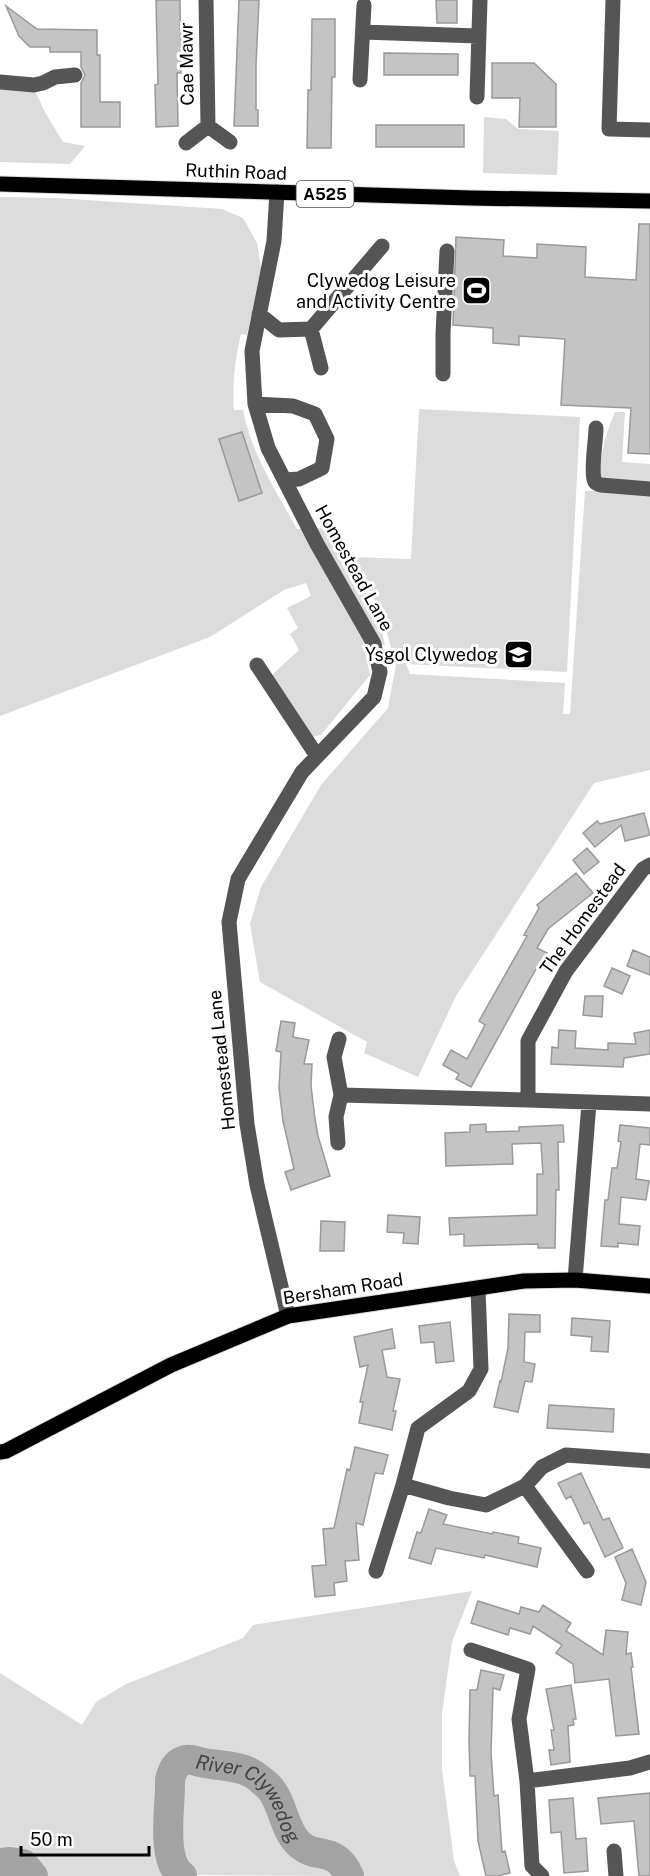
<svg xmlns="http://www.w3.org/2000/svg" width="650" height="1876" viewBox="0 0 650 1876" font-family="'Public Sans',sans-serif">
  <rect width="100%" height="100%" fill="#fff"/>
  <!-- green -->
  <path fill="#dcdcdc" d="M0,85L33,87L46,114L63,142L85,146L70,164L0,162Z
    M484,117L506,119L518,129L559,131L557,175L483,173Z
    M0,197L56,198L222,209L243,218L257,243L261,268L247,335L241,334C235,360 232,384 234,410H243C251,453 276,491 297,529L325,528L336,537L378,615L385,645L364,647L370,675L321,735L308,738L271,680L274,673L299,650L290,634L298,628L287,608L311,596L306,583L284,590L210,637L0,716Z
    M419,409L580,417L567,672L406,664L410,674L565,683L563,714H570L585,491H597C600,463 603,438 615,412H625L622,462L650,464V770L594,783L456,996L418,1077L364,1053L367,1042L260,982L250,924L261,887L321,785L388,708L396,665L381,612L351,557L411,559Z
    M472,1591L452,1642L442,1713V1769L454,1861L460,1876H350L337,1866V1854L331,1848L304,1843L298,1834L283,1797L277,1792L248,1775L234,1763L223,1759L201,1760L189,1756L184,1767L221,1771L267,1794L293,1851C312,1852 321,1862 333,1876L187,1875L177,1865L174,1846L173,1784L175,1776L162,1771L160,1777L164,1812L163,1829L165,1857L176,1876H0V1673L82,1725L96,1702L126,1684L243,1638L253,1625Z"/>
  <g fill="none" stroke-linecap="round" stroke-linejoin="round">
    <!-- river -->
    <g stroke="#a3a3a3" stroke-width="30">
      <path d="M0,1863L10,1862L23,1864L33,1876"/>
      <path id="s1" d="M182,1876C160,1860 171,1805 170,1780C172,1771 176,1762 186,1760C190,1759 196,1761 200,1762C215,1766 236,1765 249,1772C256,1775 262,1781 268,1786C283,1801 283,1828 298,1843C316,1861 335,1844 349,1876"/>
    </g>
  </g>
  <!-- building -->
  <path fill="#c4c4c4" stroke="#999" stroke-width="1.5" d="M156,0H180L181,73H177L178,126L156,127L155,85L158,84Z
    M239,0H259L256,65V110H258V126H234Z
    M436,0H457V23H437Z
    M6,6L37,29L97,30V55H100V102H120V127H81V83L85,75L81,67V52H50V47H30L19,36Z
    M312,19H335V77H332L331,148H307L308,90H311Z
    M384,53L458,54V75H384Z
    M492,63H534L556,84V127H519L520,98H492Z
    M376,125H464V147H376Z
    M639,224H650V454L628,453L631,408L561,405L565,339L519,336V345L493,343V328L453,325L456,237L504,240L503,256L537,258V244L586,247L585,277L636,280Z
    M242,432L262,493L239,501L219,439Z
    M644,813L650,835L625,841L621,825L595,847L583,833L597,821L600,824Z
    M587,848L599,862L584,874L573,860Z
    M576,873L593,893L548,929L537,948L547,953L538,969H536L471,1087L456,1079L459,1074L443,1065L451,1050L467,1059L485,1025L479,1021L527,936L524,935L539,908L537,905Z
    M633,950L650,957V975L627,966Z
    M612,968L630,976L622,994L604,986Z
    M585,996H603L602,1017L583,1015Z
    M281,1021L295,1023L293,1037L309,1040L304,1064H312L311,1086L315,1119L318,1136L330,1176L291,1190L285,1172L294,1169L283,1121L279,1088L281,1052L276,1051Z
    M559,1030L576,1031L575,1048L608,1050V1043L636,1044L634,1033L650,1030V1054L624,1058L623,1067L551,1064L552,1047L558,1048Z
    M486,1124V1132L519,1131V1127L563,1125L564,1142H558L559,1190H556L555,1248H538V1244L464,1246V1234L450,1235L449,1218L537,1215V1174H543L541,1143L512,1144L513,1164L446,1166L445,1133L470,1132V1125Z
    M620,1125L650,1128V1145L640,1144L636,1179L649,1181L646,1200L621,1197L619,1224L640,1226L638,1245L618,1243V1247L601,1246L605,1200H608L612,1168H617L621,1142L618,1141Z
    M388,1215L420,1217L418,1244L403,1243L404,1233L387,1232Z
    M321,1221L345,1222L344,1251H320Z
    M509,1314L540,1315V1332H525L524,1362L535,1364L532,1382L525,1381L518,1412L494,1407L500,1381L501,1382L508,1348Z
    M572,1318L610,1321L608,1352L591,1351L592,1337L571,1335Z
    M450,1322L454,1361L436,1363L434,1342L421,1343L419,1326Z
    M392,1329L395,1348L382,1350L387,1377L400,1379L393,1411H396L392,1430L359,1423L363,1402H360L368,1365L360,1367L354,1337Z
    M549,1405L614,1409L613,1432L547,1428Z
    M355,1447L388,1455L383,1474L375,1473L363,1525L356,1523L359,1560L345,1561L347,1581L334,1583L335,1595L315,1597L312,1566L326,1565L323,1529L334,1528L347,1469L350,1470Z
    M581,1473L603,1520L609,1518L623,1548L605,1557L589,1522L584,1524L571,1496L566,1499L558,1483Z
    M429,1509L447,1515L443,1524L492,1534L493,1532L519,1537L518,1543L541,1548L537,1567L485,1555L484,1558L436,1548L431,1564L409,1558L417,1532L421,1533Z
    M632,1549L646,1582L641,1605L622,1600L626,1583L615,1557Z
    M478,1601L519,1614L521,1607L539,1612L543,1605L571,1623L566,1631L603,1655L606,1630L628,1632L626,1654L631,1653L633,1667H631L639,1734L616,1736L609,1679L575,1683L573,1664L556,1653L562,1645L533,1626L530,1634L510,1628L508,1635L471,1623Z
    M481,1670L504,1675L500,1690L493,1688L491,1753L494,1796L498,1795L502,1852L505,1851L510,1873L497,1876H486L478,1841L475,1776H470L469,1741L470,1690H477Z
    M571,1685L576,1719H573L574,1725L568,1726L570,1762L551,1765L549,1750H554L551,1730H554L546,1689Z
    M650,1793V1876H639L634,1821L601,1824L598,1798Z
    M573,1798L576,1839L586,1838L588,1871L564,1873L561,1832L551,1833L549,1800Z"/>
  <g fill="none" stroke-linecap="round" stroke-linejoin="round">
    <defs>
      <path id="major" d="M0,184L471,198L650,201
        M0,1452L6,1451L171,1365L288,1316L524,1281L575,1280L650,1286"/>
    </defs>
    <!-- major casing -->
    <use href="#major" stroke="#dbdbdb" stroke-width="17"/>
    <!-- minor -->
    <path stroke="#555" stroke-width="15" d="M613,0L609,129L650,130
      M363,32L478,36
      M360,80L364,5
      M0,82L34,85L43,83L55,77L75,75
      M477,97L480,0
      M208,126L230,142
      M186,143L208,126L206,0
      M277,192L274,241L252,351L255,404L268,448L317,544L374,644L380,672L374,697L302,772L238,879L229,922L247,1124L257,1185L288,1316
      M259,314L279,330L311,329L382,246
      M311,329L321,368
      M443,374V334L447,251
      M255,404L293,406L315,414L327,439L322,468L299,479L285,480
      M596,428C596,440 591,468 594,479C595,484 596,483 601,485L650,489
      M257,665L317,756
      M650,865L643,869L566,971L528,1041V1100L650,1104
      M341,1095L528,1100
      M338,1143L336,1117L341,1095L334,1057L339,1039
      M575,1280L589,1103
      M403,1485L449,1498L486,1505L525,1486L542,1467L566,1455L650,1461
      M525,1486L587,1571
      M376,1571L403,1485L418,1428L469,1391L481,1369L478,1289
      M471,1650L528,1669L519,1719L527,1781L532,1866L542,1876
      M527,1781L630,1768L650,1762
      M614,1851L616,1876"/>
    <!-- major -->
    <use href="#major" stroke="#000" stroke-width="15"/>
  </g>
  <!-- icons -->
  <defs>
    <symbol id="stadium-square" viewBox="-11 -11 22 22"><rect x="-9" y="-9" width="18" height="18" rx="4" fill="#000" stroke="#fff"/><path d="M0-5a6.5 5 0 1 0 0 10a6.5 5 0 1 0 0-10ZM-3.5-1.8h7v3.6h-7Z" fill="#fff"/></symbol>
    <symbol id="school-square" viewBox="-11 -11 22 22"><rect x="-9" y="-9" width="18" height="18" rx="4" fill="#000" stroke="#fff"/><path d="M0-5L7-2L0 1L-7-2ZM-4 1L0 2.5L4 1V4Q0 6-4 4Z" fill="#fff"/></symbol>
  </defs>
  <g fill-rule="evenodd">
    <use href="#stadium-square" x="460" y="274" width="33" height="33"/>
    <use href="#school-square" x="502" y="638" width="33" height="33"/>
  </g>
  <g text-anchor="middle" stroke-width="6" stroke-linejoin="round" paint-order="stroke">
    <!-- shield labels -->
    <rect fill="#fff" stroke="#4c4c4c" stroke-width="1.5" x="296.5" y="181" width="57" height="26" rx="4.5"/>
    <g font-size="16" font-weight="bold" fill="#000">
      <text x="325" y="200">A525</text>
    </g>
    <!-- street labels -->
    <g font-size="18" fill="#000" stroke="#fff">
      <text transform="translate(187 64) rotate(-91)" y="6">Cae Mawr</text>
      <text transform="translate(236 172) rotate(2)" y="6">Ruthin Road</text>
      <text transform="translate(354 568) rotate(61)" y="6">Homestead Lane</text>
      <text transform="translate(583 919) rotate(-54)" y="6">The Homestead</text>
      <text transform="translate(222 1060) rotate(-96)" y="6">Homestead Lane</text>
      <text transform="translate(343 1289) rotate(-9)" y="6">Bersham Road</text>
    </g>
    <!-- poi labels -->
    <g font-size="18" fill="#000" stroke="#fff" text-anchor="end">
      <text x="456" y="287">Clywedog Leisure<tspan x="456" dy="21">and Activity Centre</tspan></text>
      <text x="498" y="661">Ysgol Clywedog</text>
    </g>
    <!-- water labels -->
    <g font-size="20" font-style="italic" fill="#444" stroke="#fff">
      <text dy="7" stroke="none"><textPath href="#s1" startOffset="207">River Clywedog</textPath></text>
    </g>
  </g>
  <!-- scale -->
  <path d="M21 1846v9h128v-9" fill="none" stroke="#000000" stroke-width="3"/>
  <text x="30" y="1846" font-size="18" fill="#000000" stroke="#ffffff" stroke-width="4.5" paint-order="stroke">50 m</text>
</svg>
